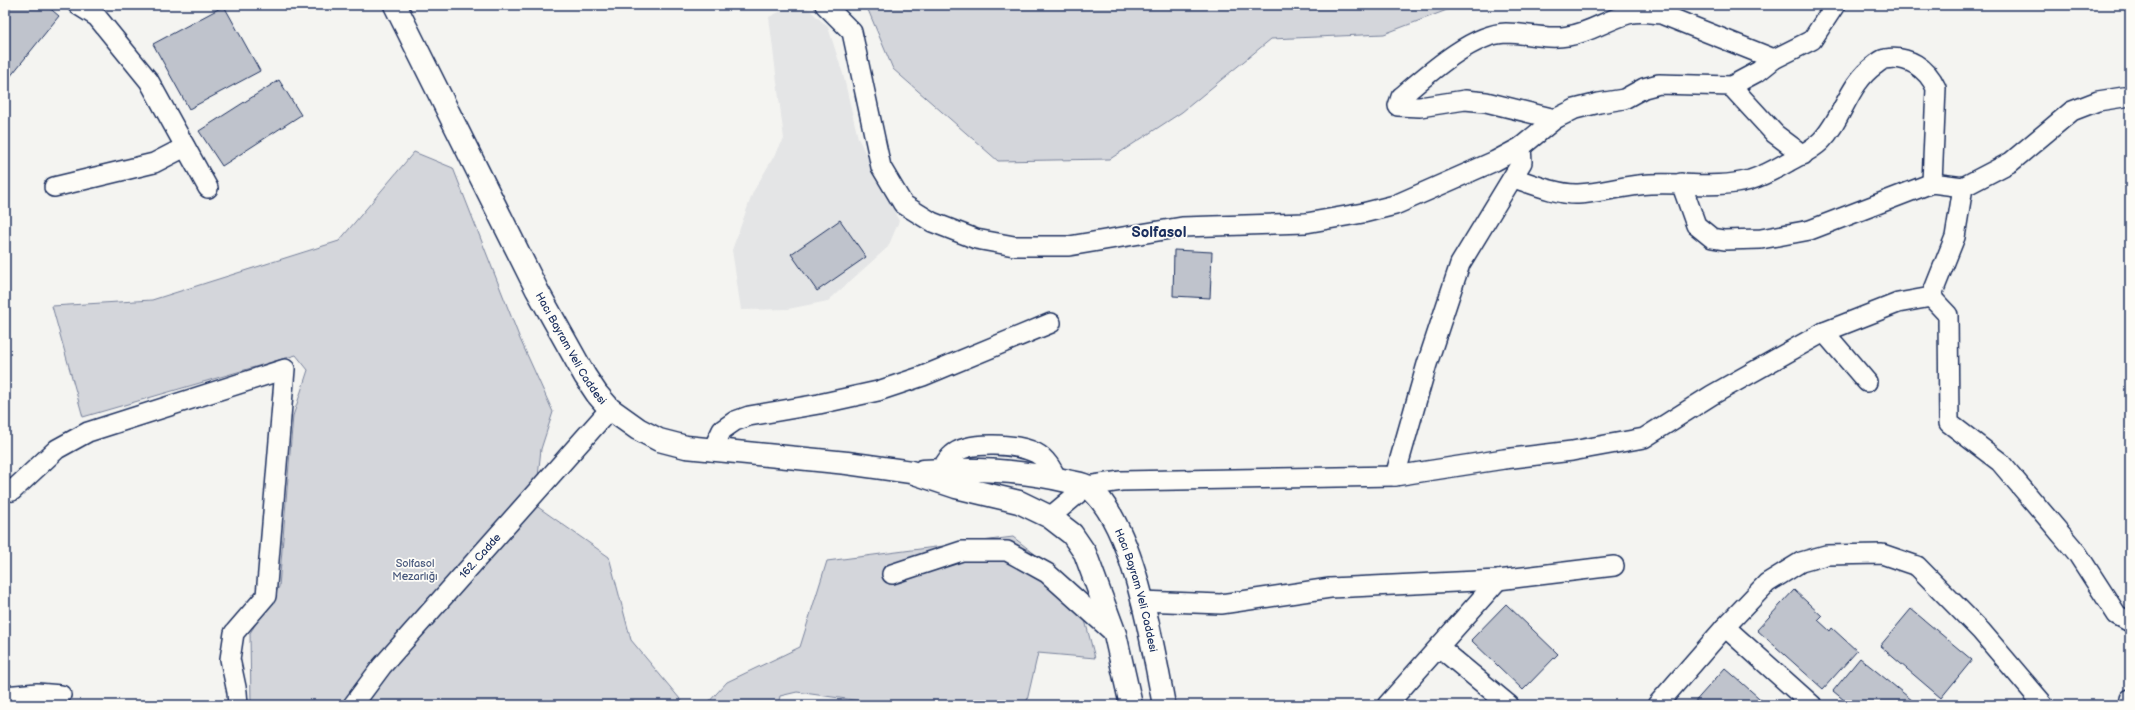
<svg xmlns="http://www.w3.org/2000/svg" width="2135" height="710" viewBox="0 0 2135 710" font-family="'Balsamiq Sans',sans-serif">
  <rect width="100%" height="100%" fill="#f4f4f1"/>
  <filter id="ink" filterUnits="userSpaceOnUse"><feTurbulence type="fractalNoise" baseFrequency=".025" numOctaves="2"/><feDisplacementMap in="SourceGraphic" scale="8" xChannelSelector="R" yChannelSelector="G"/><feConvolveMatrix kernelMatrix="1 2 1 2 8 2 1 2 1" color-interpolation-filters="sRGB"/></filter>
  <g filter="url(#ink)">
    <!-- built -->
    <path fill="#e4e5e6" d="M793,5H804L828,27L843,74L858,138L899,221L888,247L828,301L788,309L741,310L732,250L753,192L784,139L769,17Z"/>
    <!-- green -->
    <path fill="#d4d6db" stroke="#78829c" d="M866,5H1460L1384,34L1271,39L1182,112L1110,159L998,161L893,69Z
      M414,152L453,168L520,339L553,412L541,449L535,505L609,557L631,640L685,705H251L250,633L279,587L293,416L308,370L296,355L83,417L52,306L152,300L339,241Z
      M1013,537L1076,586L1095,658L1038,653L1026,705H889L797,692L780,696L778,705H706L727,682L800,647L827,561Z"/>
    <!-- building -->
    <path fill="#bfc3cc" stroke="#1b2f5e" d="M5,5H46L59,16L5,83Z
      M224,6L260,71L189,109L153,44Z
      M279,80L301,115L222,166L199,131Z
      M840,220L866,257L817,291L791,254Z
      M1174,250L1212,252L1210,298L1173,296Z
      M1794,590L1822,616L1818,620L1830,631L1832,628L1857,651L1823,689L1757,630Z
      M1506,604L1558,654L1523,690L1471,640Z
      M1911,609L1972,660L1941,698L1880,646Z
      M1860,658L1918,705H1850L1833,691Z
      M1725,668L1767,705H1692Z"/>
    <g fill="none" stroke-linecap="round" stroke-linejoin="round">
      <defs>
        <g id="minor">
          <path d="M78,5L97,17L149,81L208,188"/>
          <path d="M825,5L852,32L881,167L903,204L932,222L976,239L1014,246H1069L1182,227L1306,223L1363,213L1395,205L1495,161L1521,147L1555,119L1575,109L1599,103L1624,99L1644,88L1659,84L1731,86L1759,71L1774,59L1812,40L1835,5"/>
          <path d="M1731,86L1775,134L1803,155"/>
          <path d="M1555,119L1486,102L1465,100L1420,107L1398,106L1401,97C1427,75 1471,34 1506,33C1527,33 1547,40 1568,36C1589,33 1607,20 1628,14C1639,11 1650,13 1661,14L1774,59"/>
          <path d="M1514,178C1532,184 1559,195 1578,194C1602,193 1626,185 1650,184C1682,182 1718,189 1750,180C1763,176 1776,169 1788,162C1799,156 1812,150 1821,141C1843,119 1848,84 1875,65C1878,63 1882,59 1885,59C1908,55 1927,68 1936,88L1932,183"/>
          <path d="M1681,183L1696,225L1712,238L1724,240L1761,239L1810,230L1932,183L1963,187"/>
          <path d="M54,187L154,163L185,147"/>
          <path d="M1931,297L1948,315L1949,423L2000,462L2077,553L2117,615L2130,622"/>
          <path d="M1931,297L1955,237L1963,187L2011,162L2072,111L2098,101L2130,96"/>
          <path d="M1824,332L1867,382"/>
          <path d="M712,451L722,430L735,421L749,416L819,404L878,391L923,376L1051,323"/>
          <path d="M941,470C944,465 947,459 952,455C968,440 1018,444 1036,453C1046,458 1052,469 1057,479"/>
          <path d="M1395,476L1427,364L1460,264L1522,162L1521,147"/>
          <path d="M5,488L12,491L57,449L88,432L285,369L266,596L234,633L230,659L237,692L238,705"/>
          <path d="M1050,517L1087,486L1121,481L1395,476L1504,459L1572,451L1644,438L1712,395L1824,332L1898,303L1931,297"/>
          <path d="M892,574L962,551H1007L1047,573L1115,634"/>
          <path d="M1141,601L1221,604L1330,588L1498,580L1614,566"/>
          <path d="M1725,627L1812,705"/>
          <path d="M1439,647L1509,705"/>
          <path d="M5,696L37,693L61,695"/>
          <path id="s1" d="M353,705L382,666L610,409"/>
          <path d="M1387,705L1498,580"/>
          <path d="M1657,705L1725,627L1767,583L1801,562L1826,555L1882,554L1917,566L1981,631L2044,705"/>
          <path d="M2129,705L2130,699"/>
        </g>
        <g id="major">
          <path id="s2" d="M395,5L537,290L585,376L597,394L610,409L638,429L659,440L686,447L847,463L911,472L956,487L1019,502L1050,517L1072,534L1085,553L1115,634L1131,705"/>
          <path id="s3" d="M923,471C971,468 1020,470 1067,481C1073,483 1083,483 1088,487C1134,523 1153,648 1164,705"/>
        </g>
      </defs>
      <!-- minor casing -->
      <use href="#minor" stroke="#1b2f5e" stroke-width="22"/>
      <!-- major casing -->
      <use href="#major" stroke="#1b2f5e" stroke-width="25"/>
      <!-- minor -->
      <use href="#minor" stroke="#fdfcf7" stroke-width="19"/>
      <!-- major -->
      <use href="#major" stroke="#fdfcf7" stroke-width="22"/>
    </g>
  </g>
  <g text-anchor="middle" stroke-width="3.5" stroke-linejoin="round" paint-order="stroke">
    <!-- street labels -->
    <g font-size="11" fill="#1b2f5e" stroke="#fdfcf7">
      <text dy="4" stroke="none"><textPath href="#s2" startOffset="386">Hacı Bayram Veli Caddesi</textPath></text>
      <text dy="4" stroke="none"><textPath href="#s1" startOffset="196">162. Cadde</textPath></text>
      <text dy="4" stroke="none"><textPath href="#s3" startOffset="283">Hacı Bayram Veli Caddesi</textPath></text>
    </g>
    <!-- park labels -->
    <g font-size="11" fill="#49597d" stroke="#fdfcf7">
      <text x="415" y="567">Solfasol<tspan x="415" dy="13">Mezarlığı</tspan></text>
    </g>
    <!-- district labels -->
    <g font-size="15" font-weight="bold" fill="#1b2f5e" stroke="#fdfcf7">
      <text x="1159" y="237">Solfasol</text>
    </g>
  </g>
  <!-- margin -->
  <rect width="2135" height="710" fill="none" stroke="#fdfcf7" stroke-width="20"/>
  <rect x="10" y="10" width="2115" height="690" fill="none" stroke="#1b2f5e" stroke-width="1.5" filter="url(#ink)"/>
</svg>
